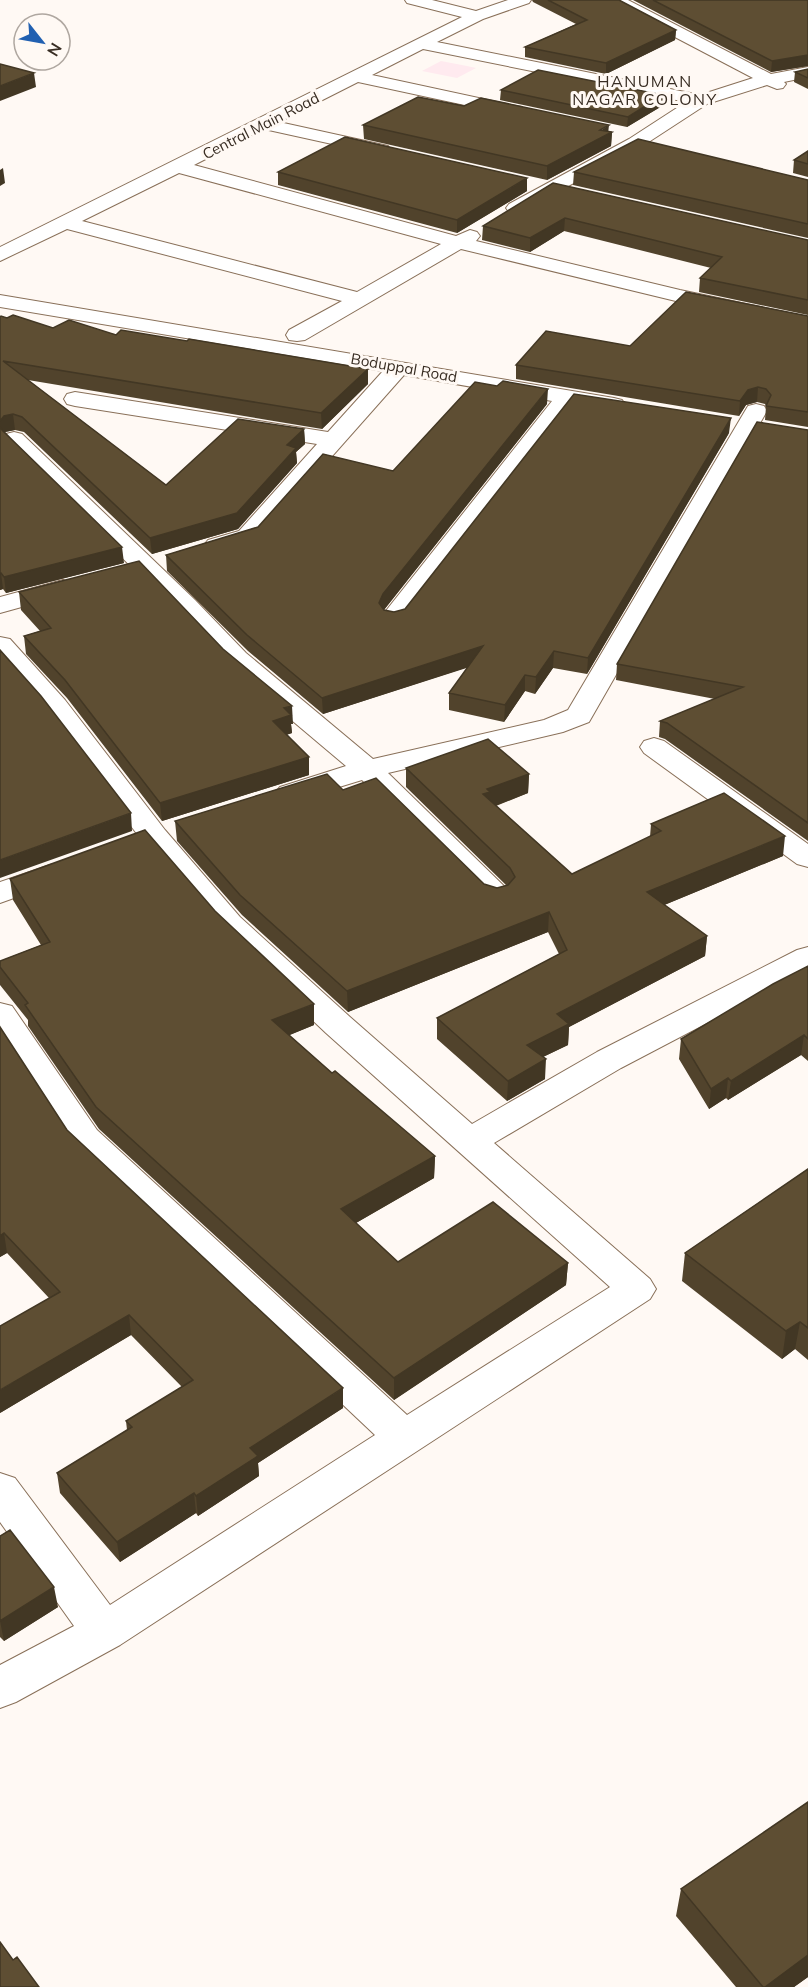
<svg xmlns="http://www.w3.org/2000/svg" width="808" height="1987" viewBox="0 0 808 1987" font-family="Mulish,sans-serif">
  <rect width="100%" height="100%" fill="#fff9f4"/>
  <!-- medical -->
  <path fill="#ffeaef" d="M441,61L467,66L476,68L457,78L422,71Z"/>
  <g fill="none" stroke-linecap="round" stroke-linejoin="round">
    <defs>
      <path id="minor" d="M405,0H432L476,11L508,0H531L529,3L483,19L437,42L700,95L753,78L610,3L608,0H628L771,74L808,67V77L784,82L786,84L783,88L777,89L767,85L707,104L641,147L516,214L509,212L506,208L509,204L629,139L686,102L423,49L372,75L516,106L522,107L525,111L522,115L516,116L358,82L279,122L388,146L391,150L388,154L382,155L264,129L194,165L456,236L470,230L477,232L480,236L476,241L680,290L808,317V329L680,302L461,249L305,340L297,341L289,340L286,335L289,330L342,301L67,229L0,261V247L462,17L407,3ZM179,173L441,244L357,292L82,221Z
        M0,295L614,398L622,400L625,405L622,410L614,412L573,404L403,624L394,626L385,624L381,618L385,612L552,401L404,375L257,541L217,553L208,550L204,545L208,540L239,531L317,444L75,406L67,404L64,399L67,394L75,392L328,432L383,371L0,307Z
        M756,404L764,406L767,411L589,722L563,732L388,773L507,889L512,896L507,903L496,906L485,903L362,780L290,802L280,799L275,793L280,787L346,766L226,665L177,612L2,439L6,434L14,432L22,434L195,600L246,653L373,759L544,720L568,710L745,411L748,406Z
        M63,580L72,583L76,588L72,593L0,613V597Z
        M0,637L10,639L65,700L165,830L240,917L350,1017L472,1124L597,1052L797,950L808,947V970L621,1068L494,1143L650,1279L656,1289L650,1299L120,1645L16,1702L0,1708V1665L74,1626L0,1522V1473L15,1478L110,1605L375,1435L71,1148L0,1040V1003L12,1006L97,1130L407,1415L610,1287L326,1033L218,931L143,842L45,712L0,661Z
        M654,738L664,741L808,844V867L797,864L644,753L640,747L644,741Z
        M53,864L64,866L68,873L64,880L0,903V882Z"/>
    </defs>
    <!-- minor casing -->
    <use href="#minor" stroke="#897059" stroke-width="2"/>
    <!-- minor -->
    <use href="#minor" fill="#fff" fill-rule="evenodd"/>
  </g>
  <!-- wall -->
  <path fill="#51432c" d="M532,0H619L676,30L675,40L606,74L525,57V47L576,24L533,2Z
    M633,0H808V66L771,72Z
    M808,69V89L794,82L795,72Z
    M501,90L663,95L662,106L627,127L500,100Z
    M464,106L612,132L611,146L547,180L364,139L363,125Z
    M808,151V177L793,173L794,160Z
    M278,172L527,191L457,233L278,185Z
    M574,172L808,180V238L573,185Z
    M553,183L808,240V315L699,292L700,278L711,268L564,231L530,252L482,240L483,226Z
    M808,316V427L765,420L766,406L765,404L757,402L746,405L739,416L516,379V365Z
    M0,317L53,328L187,341L368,369V384L322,429L28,380L166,485L304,429L305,444L296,452L297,463L238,529L152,554L24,432L15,430L5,432L124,563L6,593L3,589L0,590Z
    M547,404L384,610L394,612L405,609L729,433L587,674L553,668L535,694L525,691L504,722L449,710V693L468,667L323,714L248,651L167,571L166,555L258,527L393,471Z
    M808,430V841L665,739L659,737L660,721L715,699L616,680L617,664Z
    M19,592L293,724H291L292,733L286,735L309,775L162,821L67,698L26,654L24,636L40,631L21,610Z
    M406,768L529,774L528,793L496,806L572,874L650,837L651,824L783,856L664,905L707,936L705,956L569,1027L568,1045L543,1057L545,1079L507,1101L437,1039V1018L559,954L548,932L348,1012L242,915L177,841L175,821L343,790L484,884L497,888L507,886L406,787Z
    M10,879L215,911L314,1025L289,1035L332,1073L435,1156L434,1178L356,1223L398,1262L568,1263L566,1285L394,1400L99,1129L28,1026V1020L0,985V961L41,945L13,900Z
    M808,966V1061L801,1055L728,1100L726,1098L709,1109L679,1059L681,1039Z
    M0,1027L67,1130L343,1408L258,1463L259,1476L198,1516L196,1513L120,1562L60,1493L57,1473L127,1430L126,1421L182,1387L131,1335L0,1413L49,1298L7,1253L0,1257Z
    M808,1169V1360L795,1349L782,1359L682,1281L685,1253Z
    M0,1536L58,1607L4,1641L0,1637Z
    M808,1802V1977L794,1987H736L676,1916L681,1889Z"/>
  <!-- shaded-wall -->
  <path fill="#423724" d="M676,30L675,40L606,74V63Z
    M808,55V66L771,72L772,61Z
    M34,73L36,87L0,101V86Z
    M663,95L662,106L627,127L628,117Z
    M609,125L608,134L612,132L611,146L547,180V166Z
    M3,168L5,183L0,186V170Z
    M527,178V191L457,233V220Z
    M565,218L564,231L530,252V238Z
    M368,369V384L322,429L321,413Z
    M758,387L757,402L746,405L739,416L740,401L748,390Z
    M548,389L547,404L383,611L379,603L383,594Z
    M13,414L15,430L5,432L0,439V421L4,416Z
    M731,418L729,433L587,674L588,658Z
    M304,429L305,444L296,452L297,463L238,529L152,554L150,538L287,445Z
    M122,547L124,563L6,593L4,577Z
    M0,573H1L3,589L0,590Z
    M483,646L482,663L323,714L322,698Z
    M554,651L553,668L535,694L536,677Z
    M525,675V691L504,722L505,705Z
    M292,706L293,724H291L292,733L273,739V721L284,708Z
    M309,757V775L162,821L160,803Z
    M529,774L528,793L489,808L483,794L487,789Z
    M131,813L132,831L0,878V860Z
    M785,836L783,856L645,913L647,892Z
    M549,912L548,932L348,1012L347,991Z
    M707,936L705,956L569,1027L568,1045L526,1065L527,1045L557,1014Z
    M314,1004V1025L273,1042L272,1020Z
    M804,1035L801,1055L728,1100L731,1081Z
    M546,1059L545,1079L507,1101L508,1081Z
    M728,1078L726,1098L709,1109L711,1089Z
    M435,1156L434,1178L342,1231L341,1209Z
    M4,1233L7,1253L0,1257V1236Z
    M568,1263L566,1285L394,1400V1378Z
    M129,1315L131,1335L0,1413V1390Z
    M800,1322L795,1349L782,1359L786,1331Z
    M343,1388V1408L258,1463L259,1476L198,1516L196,1496L250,1448Z
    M194,1493L196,1513L120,1562L117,1542Z
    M54,1587L58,1607L4,1641L0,1621Z
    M808,1955V1977L794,1987H765Z"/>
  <!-- building -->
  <path fill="#5e4e33" stroke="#423724" stroke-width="1.5" d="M548,0H619L676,30L606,63L525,47L587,20Z
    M653,0H808V55L772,61Z
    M0,64L34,73L0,86Z
    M808,69V78L795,72Z
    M538,70L663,95L628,117L501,90Z
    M418,97L464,106L481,98L609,125L600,130L612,132L547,166L363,125Z
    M345,137L527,178L457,220L278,172Z
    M638,139L808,180V224L574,172Z
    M808,151V164L794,160Z
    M553,183L808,240V300L700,278L722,257L565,218L530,238L483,226Z
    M686,292L808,316V412L766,406L771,395L766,389L758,387L748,390L740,401L516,365L546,331L630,346Z
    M13,315L53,328L69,320L116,335L121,330L187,341L189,339L368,369L321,413L3,361L166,485L238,419L304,429L287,445L296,448L237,513L150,538L22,417L13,414L4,416L0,421V317L1,316L7,318Z
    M503,381L548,389L383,594L379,603L384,610L394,612L405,609L574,394L731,418L588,658L554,651L536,677L525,675L505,705L449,693L483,646L322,698L247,635L166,555L258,527L323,454L393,471L475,382L497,386Z
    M757,422L808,430V823L667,723L660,721L743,687L617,664Z
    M0,427L2,430L122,547L4,577L1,573H0Z
    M139,561L223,649L292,706L284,708L291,715L273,721L309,757L160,803L65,680L24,636L51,628L19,592Z
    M0,650L41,696L131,813L0,860Z
    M488,739L529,774L487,789L490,792L483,794L572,874L661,831L651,824L724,793L785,836L647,892L707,936L557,1014L569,1024L527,1045L546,1059L508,1081L437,1018L567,950L549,912L347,991L240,895L175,821L327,774L343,790L376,778L484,884L497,888L508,885L515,877L510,868L406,768Z
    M145,830L215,911L314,1004L272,1020L332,1073L335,1071L435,1156L341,1209L398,1262L493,1202L568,1263L394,1378L96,1107L25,1005L28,1003L0,967V961L50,942L10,879Z
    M808,966V1039L804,1035L731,1081L728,1078L711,1089L681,1039L773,984Z
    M0,1027L67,1130L343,1388L250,1448L258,1456L196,1496L194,1493L117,1542L57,1473L132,1427L126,1421L193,1380L129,1315L0,1390V1326L60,1292L4,1233L0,1236Z
    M808,1169V1328L800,1322L786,1331L685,1253Z
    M10,1530L54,1587L0,1621V1536Z
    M808,1802V1955L765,1987H763L681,1889Z
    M0,1942L13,1960L17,1957L39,1987H0Z"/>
  <g text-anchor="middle" stroke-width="6" stroke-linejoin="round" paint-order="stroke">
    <!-- far-street labels -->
    <g font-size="15" fill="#382d23" stroke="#fff9f4">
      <text transform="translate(261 126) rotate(-27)" y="5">Central Main Road</text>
      <text transform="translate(404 368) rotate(10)" y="5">Boduppal Road</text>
    </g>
    <!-- far-neighbourhood labels -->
    <g font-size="16" letter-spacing="1.5" fill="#382d23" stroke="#fff9f4">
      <text x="645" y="87">HANUMAN<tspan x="645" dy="18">NAGAR COLONY</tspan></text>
    </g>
  </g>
  <!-- north arrow -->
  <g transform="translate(42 42) rotate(121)"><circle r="28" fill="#fff9f4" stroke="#afa7a0" stroke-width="1.5"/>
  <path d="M0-4.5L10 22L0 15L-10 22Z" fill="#2160b1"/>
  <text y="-9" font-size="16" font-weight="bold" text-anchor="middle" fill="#382d23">N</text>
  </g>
</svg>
